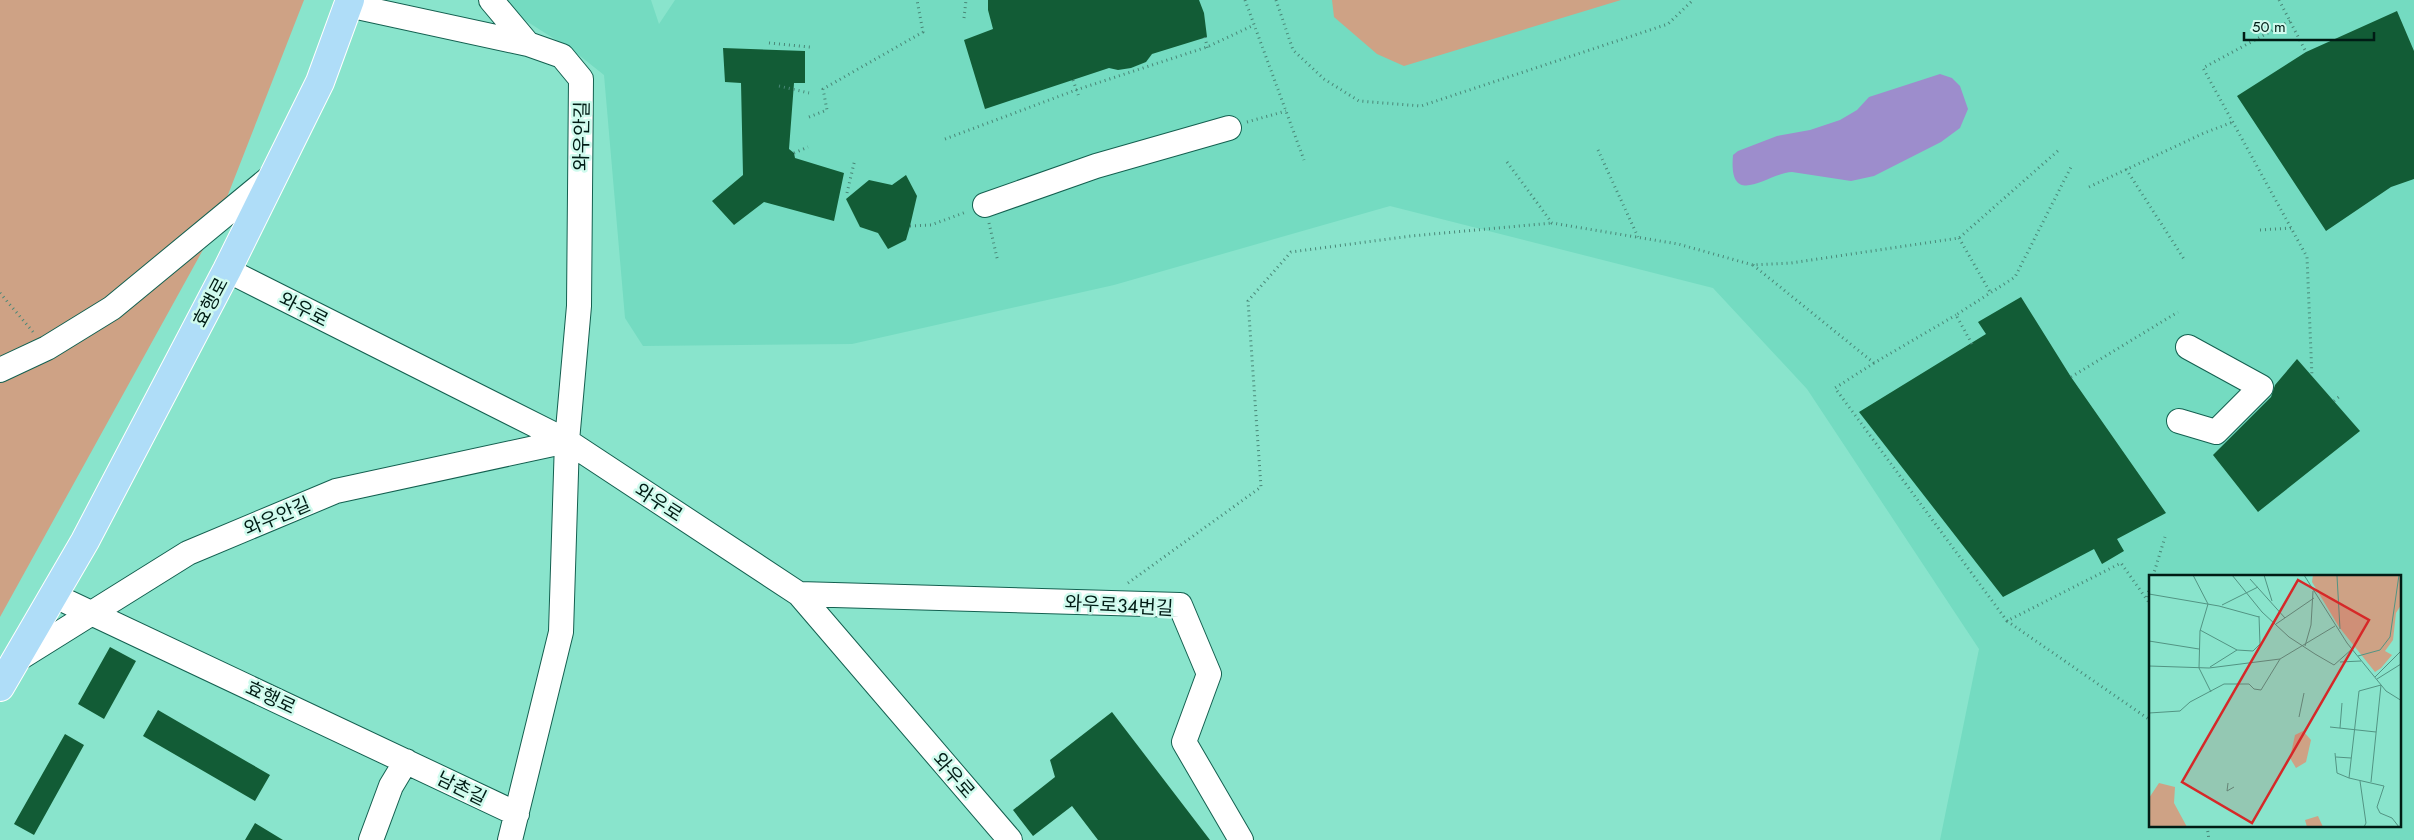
<svg xmlns="http://www.w3.org/2000/svg" width="2414" height="840" viewBox="0 0 2414 840" font-family="Jost,'Noto Sans KR',sans-serif">
  <rect width="100%" height="100%" fill="#89e4cc"/>
  <!-- built -->
  <path fill="#74dbc1" fill-rule="evenodd" d="M503,0H651L659,24L675,0H2414V840H1940L1979,649L1807,389L1713,288L1390,206L1114,285L852,344L643,346L625,318L604,75L575,52L512,12ZM2150,576H2400V826H2150Z"/>
  <!-- green -->
  <path fill="#cea285" d="M0,0H304L215,228L0,617Z
    M1332,0H1621L1404,66L1377,54L1334,17Z"/>
  <!-- water -->
  <path fill="#9d8dcc" d="M1940,74L1952,78L1960,86L1968,109L1960,128L1941,142L1874,176L1851,181L1792,172C1768,173 1728,211 1733,155L1738,151L1777,136L1810,130L1840,120L1857,110L1869,97Z"/>
  <!-- building -->
  <path fill="#125c36" d="M988,0H1199L1204,13L1207,37L1152,54L1146,62L1131,68L1118,70L1109,68L985,109L964,40L993,29L988,10Z
    M2397,11L2414,51V179L2391,187L2326,231L2237,96L2306,52Z
    M723,48L805,51V83H794L789,149L794,153L795,158L844,173L834,221L764,202L734,225L712,201L743,175L741,83L725,82Z
    M906,175L917,196L910,226L906,240L888,249L878,233L860,227L846,199L869,180L892,185Z
    M2021,297L2071,377L2166,513L2117,539L2124,551L2102,564L2094,549L2003,597L1859,412L1986,334L1978,322Z
    M2297,359L2360,431L2258,512L2213,455L2271,397L2275,385Z
    M110,647L136,661L104,719L78,704Z
    M158,710L270,775L255,801L143,736Z
    M1112,712L1210,840H1098L1072,806L1033,836L1013,810L1055,777L1050,760Z
    M65,734L84,745L34,835L14,824Z
    M255,823L283,840H245Z"/>
  <g fill="none" stroke-linecap="round" stroke-linejoin="round">
    <defs>
      <path id="minor" d="M491,0L528,44
        M348,5L528,44L562,56L581,79L579,306L567,441L561,632L510,840
        M985,205L1096,166L1229,128
        M227,270L567,441L799,594L1010,840
        M0,370L47,348L112,308L272,176
        M2179,421L2216,432L2261,387L2188,347
        M799,594L1180,605L1209,674L1184,742L1241,840
        M55,596L517,814
        M15,661L188,553L336,491L567,441
        M371,840L391,786L406,761"/>
      <path id="major" d="M0,687L85,541L227,270L320,82L350,0"/>
    </defs>
    <!-- minor casing -->
    <use href="#minor" stroke="#146050" stroke-width="26"/>
    <!-- major casing -->
    <use href="#major" stroke="#fff" stroke-width="30"/>
    <!-- path -->
    <path stroke="#498777" stroke-width="3" stroke-dasharray="1 4" stroke-linecap="butt" d="M1245,0L1304,160
      M1276,0L1293,50L1324,79L1359,101L1421,106L1668,24L1693,0
      M2279,0L2306,52
      M964,18L966,0
      M2290,21L2203,68L2307,257L2312,377
      M1205,37L1208,51
      M769,43L810,47
      M1073,80L1079,97
      M779,86L809,93
      M809,117L827,110L823,89L923,32L917,0
      M1247,122L1286,111
      M945,139L1076,90L1207,47L1254,25
      M1598,150L1638,237
      M794,153L808,147
      M1507,162L1552,223L1678,244L1753,265L1791,263L1959,238L2060,149
      M2126,169L2184,259
      M2089,187L2204,133L2233,122
      M847,193L855,159
      M989,223L998,262
      M910,226L931,225L966,212
      M2260,230L2291,228
      M1959,238L1990,292
      M1753,265L1874,363L1956,315
      M0,293L34,333
      M1972,344L1956,315L2015,277L2072,165
      M1874,363L1835,388L2007,621L2121,563L2150,604
      M2071,377L2178,312
      M2334,401L2341,395
      M2153,576L2165,537
      M1128,583L1261,487L1248,301L1291,252L1411,236L1552,223
      M2147,597L2150,586
      M2007,621L2150,720
      M2207,826L2209,840"/>
    <!-- minor -->
    <use href="#minor" stroke="#fff" stroke-width="24"/>
    <!-- major -->
    <use href="#major" stroke="#afddf8" stroke-width="28"/>
  </g>
  <g text-anchor="middle" stroke-width="5" stroke-linejoin="round" paint-order="stroke">
    <!-- street labels -->
    <g font-size="19" fill="#001c15" stroke="#d0fbee">
      <text transform="translate(581 136) rotate(-89)" y="7">와우안길</text>
      <text transform="translate(210 302) rotate(-62)" y="7">효행로</text>
      <text transform="translate(304 309) rotate(27)" y="7">와우로</text>
      <text transform="translate(659 502) rotate(33)" y="7">와우로</text>
      <text transform="translate(277 516) rotate(-23)" y="7">와우안길</text>
      <text transform="translate(1119 605) rotate(3)" y="7">와우로34번길</text>
      <text transform="translate(271 697) rotate(25)" y="7">효행로</text>
      <text transform="translate(954 775) rotate(49)" y="7">와우로</text>
      <text transform="translate(462 788) rotate(26)" y="7">남촌길</text>
    </g>
  </g>
  <!-- overview -->
  <g transform="translate(2149 575)">
    <rect width="252" height="252" fill="#89e4cc"/>
    <path d="M164,0H251L252,30L247,38L244,65L236,76L243,80L232,93L226,97L190,52L163,7ZM154,156L162,165L157,187L147,193L141,183L146,160ZM10,208L26,212L25,228L38,252H0V223ZM169,241L174,252H158L156,245Z" fill="#cea285"/>
    <path fill="none" stroke="#529483" stroke-width="1" d="M44,0L59,29L51,56L50,93L62,117M83,0L113,37L140,62L166,79L185,90L203,74M115,0L123,26M155,0L198,68L237,116L253,126M188,1L191,54M101,4L136,43M0,19L70,31L110,42M73,30L109,12M127,49L165,23M51,55L88,75L104,76L111,69L110,41M0,66L50,74M156,71L162,50L164,16M209,81L231,75L241,62L250,0M191,87L212,86M0,91L60,93L131,84L186,51M61,92L88,75M226,102L253,75M228,104L252,89M0,138L31,136L41,127L75,109H100L105,114L112,115L131,84M150,142L155,118M181,152L227,157M191,153L193,128M186,178L188,198L200,203M187,182L202,183M211,206L217,248L215,252M222,207L232,110L210,116L200,203L235,211L228,232L231,238L243,243L250,252M79,208L78,216L85,212"/>
    <path fill="#d62828" fill-opacity="0.15" stroke="#d62828" stroke-width="2.5" d="M149,5L220,45L103,248L33,207Z"/>
    <rect width="252" height="252" fill="none" stroke="#001c15" stroke-width="2.5"/>
  </g>
  <!-- scale -->
  <path d="M2244 32v8h130v-8" fill="none" stroke="#001c15" stroke-width="2.5"/>
  <text x="2252" y="32" font-size="15" fill="#001c15" stroke="#d0fbee" stroke-width="4" paint-order="stroke">50 m</text>
</svg>
